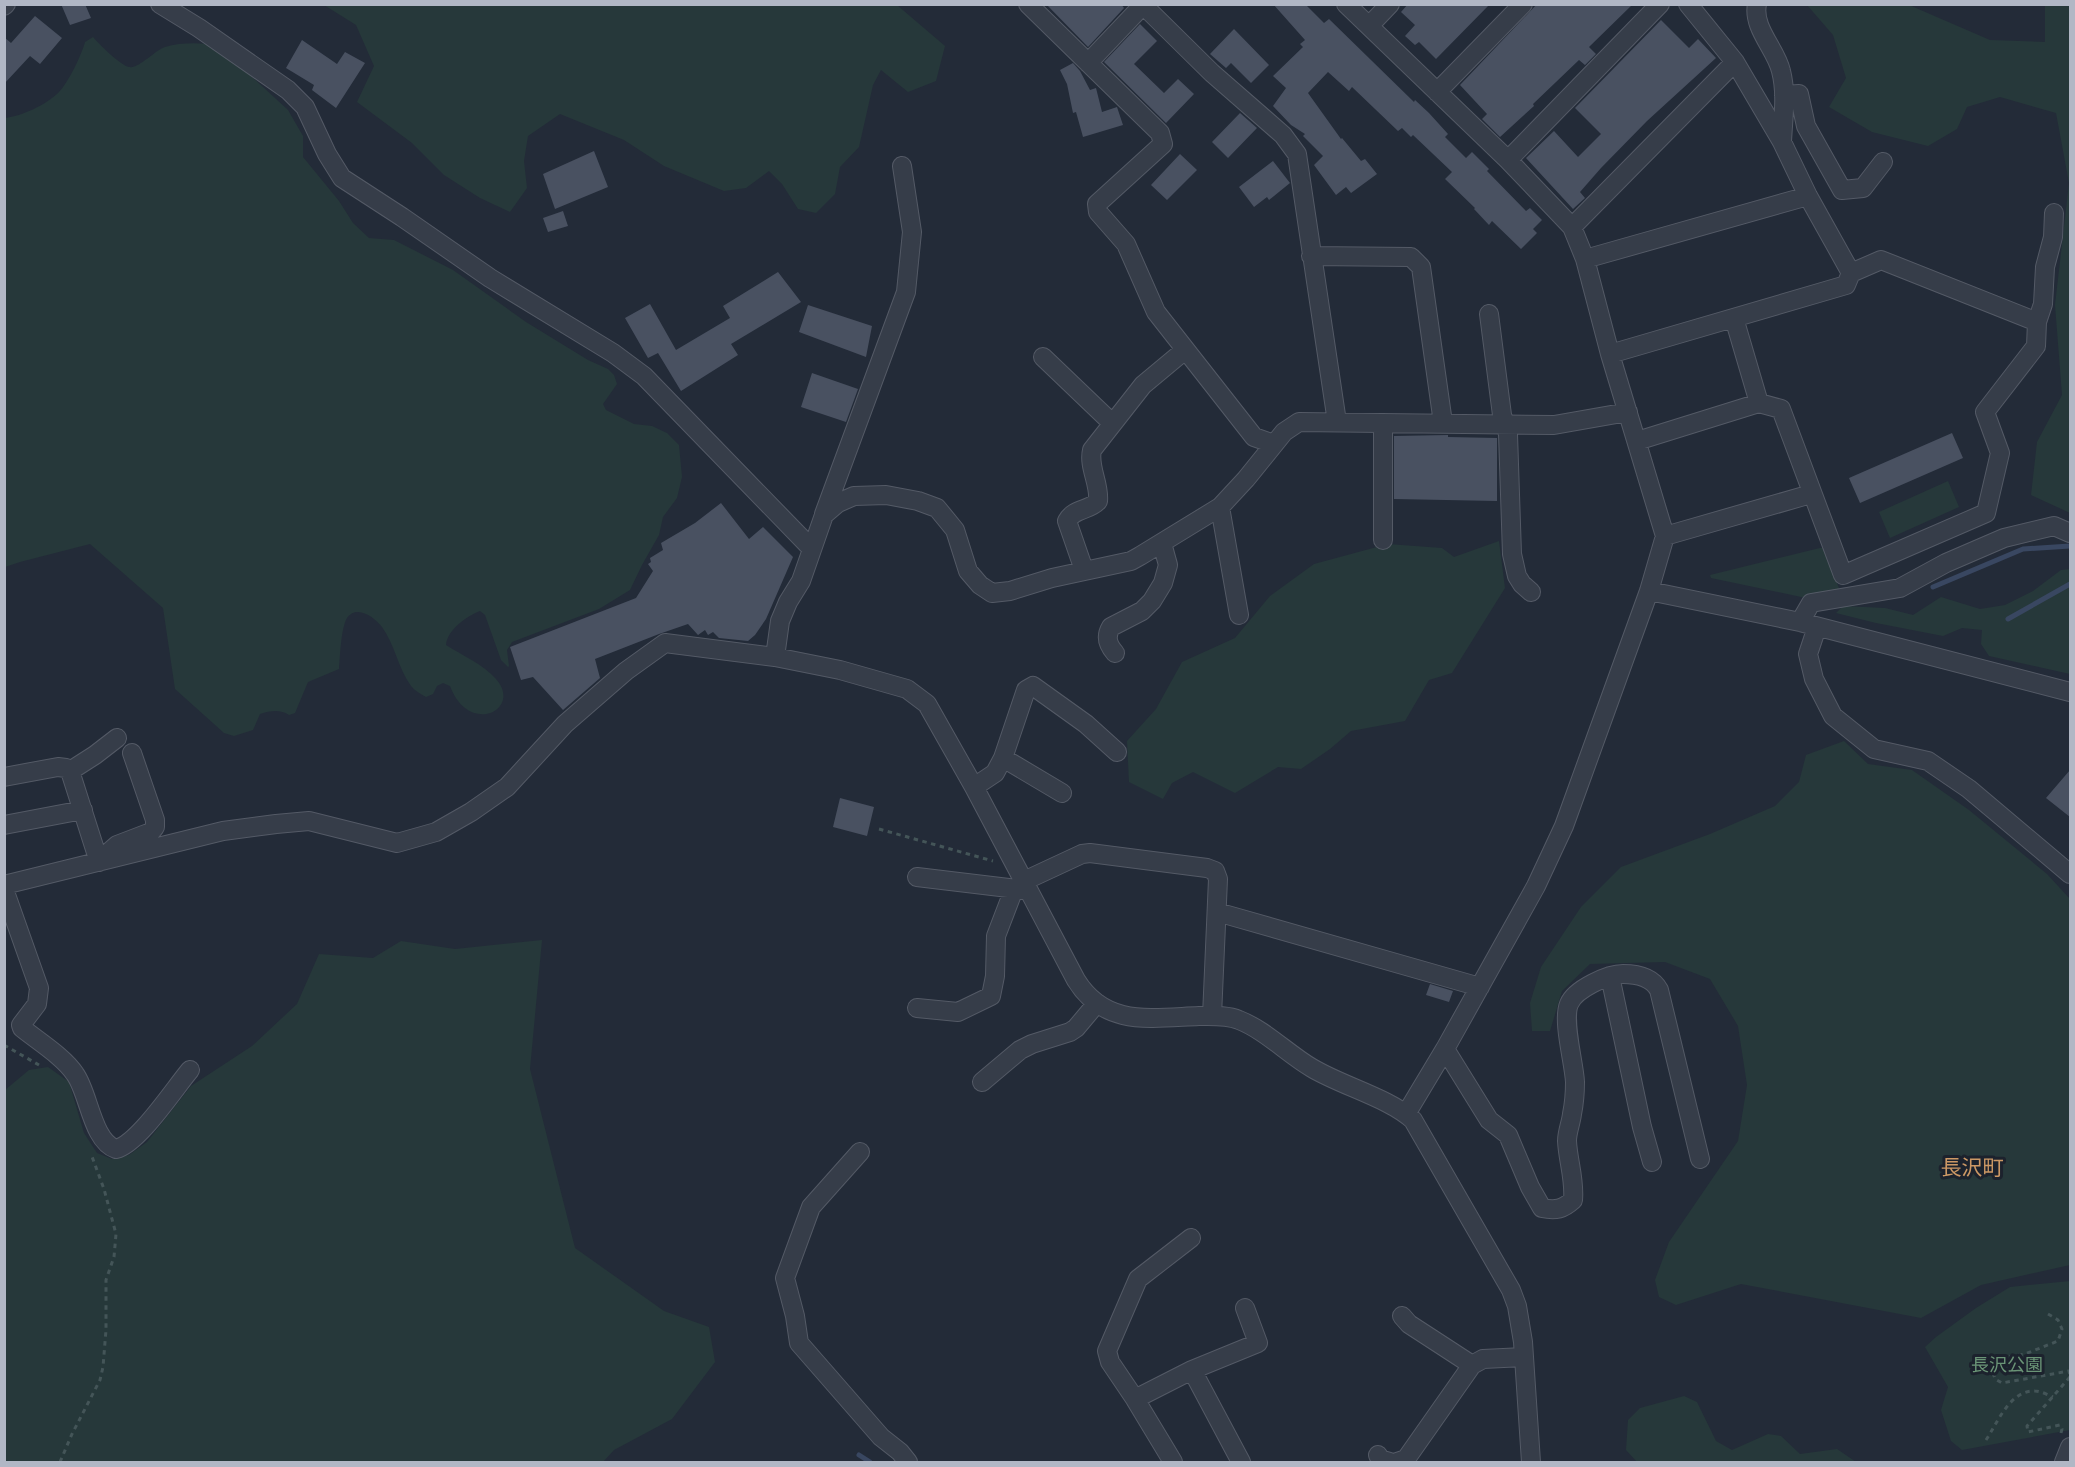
<svg xmlns="http://www.w3.org/2000/svg" width="2075" height="1467" viewBox="0 0 2075 1467" font-family="'Public Sans','Noto Sans JP',sans-serif">
  <rect width="100%" height="100%" fill="#232b38"/>
  <!-- green -->
  <path fill="#26383a" d="M324,5H897L945,46L936,81L908,92L881,70L873,85L859,147L840,167L835,194L816,213L798,209L782,184L769,171L746,188L724,191L664,166L624,140L560,114L528,136L524,161L527,188L510,212L480,198L444,175L412,143L357,102L374,66L356,25Z
    M1807,5H1909L1990,40L2045,42V5H2070V513L2031,495L2037,442L2062,395L2055,305L2069,183L2056,113L2000,97L1967,107L1957,129L1928,146L1872,132L1829,107L1846,78L1833,35Z
    M93,37C99,44 120,65 129,67C139,69 155,50 165,47C182,42 201,43 217,45L288,110L303,136V157L339,201L353,223L369,238L394,240L453,270L526,322L588,360L608,369L614,375L617,384L603,404L606,410L634,424L652,426L667,433L679,445L682,477L677,498L663,517L659,535L642,565L630,590L599,609L512,642L507,650L509,666L508,667L501,660L485,615L480,611C467,616 447,630 446,645C463,656 483,664 496,679C523,709 469,737 450,686L443,683L437,686L433,694L426,697C421,694 415,691 411,686C398,668 395,645 382,627C375,618 357,604 347,618C341,628 340,657 339,669L308,682L295,713L289,715C280,709 270,711 260,714L253,730L234,736L224,733L175,689L163,608L90,544L20,562L5,567V118C22,116 46,105 59,92C68,83 82,54 85,42Z
    M1948,481L1959,507L1890,538L1879,512Z
    M1499,541L1505,588L1452,673L1429,680L1405,721L1351,731L1330,749L1301,769L1278,767L1235,793L1193,772L1172,783L1163,799L1129,782L1127,741L1156,709L1182,662L1235,638L1270,596L1314,564L1388,544L1442,548L1454,557Z
    M1824,547L1840,591L1806,598L1711,578L1710,575Z
    M2070,569V674L1989,656L1981,644L1982,630L1962,628L1943,636L1876,623L1836,613L1843,606L1885,608L1913,615L1941,597L1980,609L2005,605L2033,591L2061,570Z
    M1844,741L1868,764L1912,770L1969,810L2047,874L2070,899V1265L1981,1285L1921,1318L1741,1284L1676,1305L1659,1297L1655,1280L1669,1242L1738,1141L1747,1085L1738,1026L1710,979L1665,962L1590,964L1562,991L1550,1031H1532L1530,1003L1541,967L1581,907L1621,867L1710,834L1775,806L1799,782L1806,755Z
    M542,940L530,1069L575,1248L664,1311L709,1327L715,1362L672,1419L614,1450L603,1462H5V1090L29,1070L48,1067L69,1082L84,1133L97,1153L112,1159L129,1155L147,1142L191,1086L252,1046L297,1004L319,954L373,958L401,941L455,949Z
    M2070,1281V1430L1962,1450L1951,1441L1941,1410L1948,1387L1925,1347L1936,1337L1976,1308L2010,1287Z
    M1684,1396L1697,1402L1716,1441L1732,1450L1768,1434L1781,1436L1800,1454L1837,1449L1856,1462H1637L1626,1450L1628,1420L1640,1408Z"/>
  <g fill="none" stroke-linecap="round" stroke-linejoin="round">
    <!-- stream -->
    <path stroke="#394761" stroke-width="5" d="M1933,587L2023,549L2070,546
      M2008,619L2070,584
      M859,1455L870,1462"/>
  </g>
  <!-- building -->
  <path fill="#495161" d="M61,4H85L91,18L70,25Z
    M1046,4H1121L1124,8L1088,47Z
    M1273,4H1305L1324,23L1329,19L1414,102L1415,100L1429,113L1448,134L1445,137L1466,158L1472,152L1489,169L1487,171L1526,211L1530,208L1542,220L1533,229L1537,233L1521,249L1492,221L1489,225L1474,209L1475,208L1445,179L1452,172L1413,135L1411,137L1402,128L1398,131L1352,87L1349,91L1328,72L1308,93L1341,139L1342,138L1361,161L1365,159L1377,174L1351,193L1346,187L1336,195L1314,165L1323,156L1303,136L1305,134L1291,125L1273,106L1286,88L1273,76L1303,47L1300,44L1305,40Z
    M1408,4H1490L1436,59L1419,42L1415,45L1405,36L1415,25L1401,12Z
    M1537,4H1633L1589,47L1596,54L1585,65L1579,60L1533,104L1534,106L1500,137L1482,119L1487,114L1460,85Z
    M35,16L62,38L40,64L30,56L4,84V37L11,43Z
    M1661,20L1689,48L1698,39L1716,58L1647,121L1601,168L1580,192L1585,198L1573,209L1526,158L1554,131L1578,157L1601,134L1575,108Z
    M1140,24L1157,41L1134,64L1164,93L1178,79L1194,94L1166,123L1104,62Z
    M1234,29L1269,65L1251,83L1231,63L1226,68L1210,54Z
    M302,40L337,64L345,52L365,63L336,108L312,90L314,85L286,68Z
    M1073,63L1080,71L1090,90L1096,88L1102,112L1117,107L1123,125L1083,137L1076,112L1073,113L1067,84L1060,70Z
    M1240,113L1257,128L1228,158L1212,142Z
    M594,151L608,187L555,209L543,174Z
    M1180,154L1197,170L1167,200L1151,185Z
    M1273,161L1290,183L1269,200L1267,197L1254,207L1239,187Z
    M563,211L568,226L548,232L543,218Z
    M778,272L801,302L731,344L738,355L681,391L658,353L648,358L625,318L650,304L676,350L730,318L723,306Z
    M808,305L872,326L866,357L799,332Z
    M812,373L858,389L846,422L801,407Z
    M1952,433L1963,458L1860,503L1849,478Z
    M1448,435V437L1497,438V501L1394,499V436Z
    M721,503L749,539L763,527L793,557L766,619L755,635L748,641L719,638L713,632L708,635L705,630L698,635L688,624L659,634L595,659L600,678L563,710L533,677L521,680L510,647L636,598L653,571L648,564L651,562L650,558L663,550L661,543L695,523Z
    M2070,770V817L2046,798Z
    M840,798L874,807L867,836L833,827Z
    M1430,984L1453,991L1449,1002L1426,995Z"/>
  <g fill="none" stroke-linecap="round" stroke-linejoin="round">
    <defs>
      <path id="minor" d="M160,4L199,28L288,90L305,107L327,154L342,178L402,217L490,278L613,353L644,376L812,549
        M1028,4L1160,133L1163,144L1097,204L1098,212L1126,244L1156,312L1254,437L1274,444
        M1142,4L1212,73L1283,135L1297,154L1337,422
        M1346,4L1508,160L1572,227L1585,259L1610,354L1665,536L1649,591L1564,826L1536,886L1445,1049L1406,1114
        M1757,4C1752,28 1776,49 1781,71C1787,94 1783,119 1782,142
        M4,6L6,4
        M1369,26L1390,4
        M1088,63L1143,5
        M1437,92L1523,4
        M1784,95L1799,94L1806,126L1842,190L1863,188L1883,162
        M1508,160L1660,4
        M1572,227L1735,62
        M1311,256L1411,257L1421,267L1443,423
        M1585,259L1808,196
        M1489,314L1502,415L1508,434L1512,554L1517,576L1522,584L1531,592
        M1734,318L1759,403
        M2037,322L2043,304L2045,267L2053,237L2054,213
        M1610,354L1846,285L1851,273L1808,196L1782,142L1735,62L1688,4
        M1043,357L1112,423
        M1383,424V540
        M1637,441L1759,403L1781,409L1843,575L1986,513L2000,453L1985,412L2036,346L2037,322L1881,260L1851,273
        M1220,507L1239,615
        M824,514L906,292L912,232L902,166
        M1665,536L1811,494
        M1084,570L1067,521C1074,508 1089,511 1098,501C1100,484 1088,467 1092,450L1143,385L1185,350
        M1649,591L1800,622L2070,692
        M1800,622L1811,603L1900,588L1946,563L2004,538L2054,526L2070,533
        M1817,627L1808,654L1814,679L1833,716L1874,749L1928,761L1969,789L2070,874
        M1115,653C1108,645 1105,637 1111,627L1142,611L1152,601L1163,583L1168,565L1162,543
        M775,657L780,621L788,602L801,581L824,515L838,503L854,496L886,495L918,501L937,508L955,530L968,571L980,585L992,593L1010,591L1052,578L1131,561L1140,556L1220,507L1246,479L1284,432L1299,422L1554,425L1628,412
        M1003,758L1062,793
        M70,771L95,755L117,738
        M4,777L58,767L66,768L70,771L99,862
        M974,787L995,773L1003,758L1026,690L1033,686L1086,724L1117,752
        M4,825L83,810
        M100,860L117,845L151,832L155,827V820L132,753
        M917,877L1025,890
        M1024,881L1082,854L1090,853L1207,868L1215,871L1218,879L1212,1016
        M4,885L223,831L276,824L309,821L397,843L436,832L471,812L507,787L565,724L626,671L665,643L775,657L840,670L907,689L927,704L974,787L1076,980C1105,1027 1150,1018 1199,1016C1212,1016 1227,1015 1239,1020C1265,1030 1288,1054 1312,1068C1342,1086 1389,1098 1413,1120L1511,1290L1517,1306L1523,1342L1531,1462
        M4,889L39,988L37,1004L21,1025L22,1028C38,1041 64,1057 75,1074C89,1093 92,1141 116,1149C138,1144 174,1089 190,1070
        M1217,912L1480,987
        M1610,976L1642,1127L1652,1162
        M917,1008L958,1012L991,996L995,976L996,936L1014,889
        M1445,1049L1489,1120L1508,1135L1530,1187L1542,1208C1556,1211 1563,1209 1573,1200C1575,1180 1568,1161 1567,1141C1567,1132 1571,1123 1572,1114C1574,1104 1575,1092 1575,1082C1574,1062 1562,1021 1569,1004C1575,989 1608,974 1623,974C1637,974 1652,977 1659,990L1700,1159
        M982,1082L1020,1050L1032,1044L1070,1032L1076,1028L1097,1003
        M860,1152L811,1207L785,1278L795,1316L799,1343L881,1437L900,1452L908,1462
        M1402,1316L1409,1324L1472,1365
        M1135,1399L1192,1370
        M1378,1455L1380,1459L1390,1462
        M1173,1462L1135,1399L1110,1362L1107,1351L1138,1279L1191,1238
        M1241,1462L1192,1370L1258,1343L1245,1308
        M1397,1462L1406,1459L1472,1365L1483,1359L1524,1357
        M2064,1462L2070,1447"/>
    </defs>
    <!-- minor casing -->
    <use href="#minor" stroke="#545a66" stroke-width="20"/>
    <!-- path -->
    <path stroke="#445558" stroke-width="3" stroke-dasharray="4.5 4.5" stroke-linecap="butt" d="M879,829L993,861
      M4,1045L39,1065
      M2048,1314L2058,1320L2062,1329L2058,1341L2025,1354L1994,1359L1990,1363L1995,1379L2002,1383L2069,1371L2070,1375
      M2061,1433L2062,1429L2060,1425L2028,1432L2027,1426L2070,1377
      M1986,1440C1998,1422 2010,1390 2035,1391C2041,1391 2048,1395 2053,1397
      M60,1462L72,1434L100,1380L103,1367L106,1330V1280L114,1257L116,1234L104,1189L91,1154"/>
    <!-- minor -->
    <use href="#minor" stroke="#363d49" stroke-width="18"/>
  </g>
  <g text-anchor="middle" stroke-width="6" stroke-linejoin="round" paint-order="stroke">
    <!-- park labels -->
    <g font-size="18" fill="#6a9476" stroke="#1c222d">
      <text x="2007" y="1371">長沢公園</text>
    </g>
    <!-- quarter labels -->
    <g font-size="21" fill="#cc9865" stroke="#1c222d">
      <text x="1972" y="1175">長沢町</text>
    </g>
  </g>
  <!-- border -->
  <rect width="2075" height="1467" fill="none" stroke="#b1b7c5" stroke-width="12"/>
</svg>
